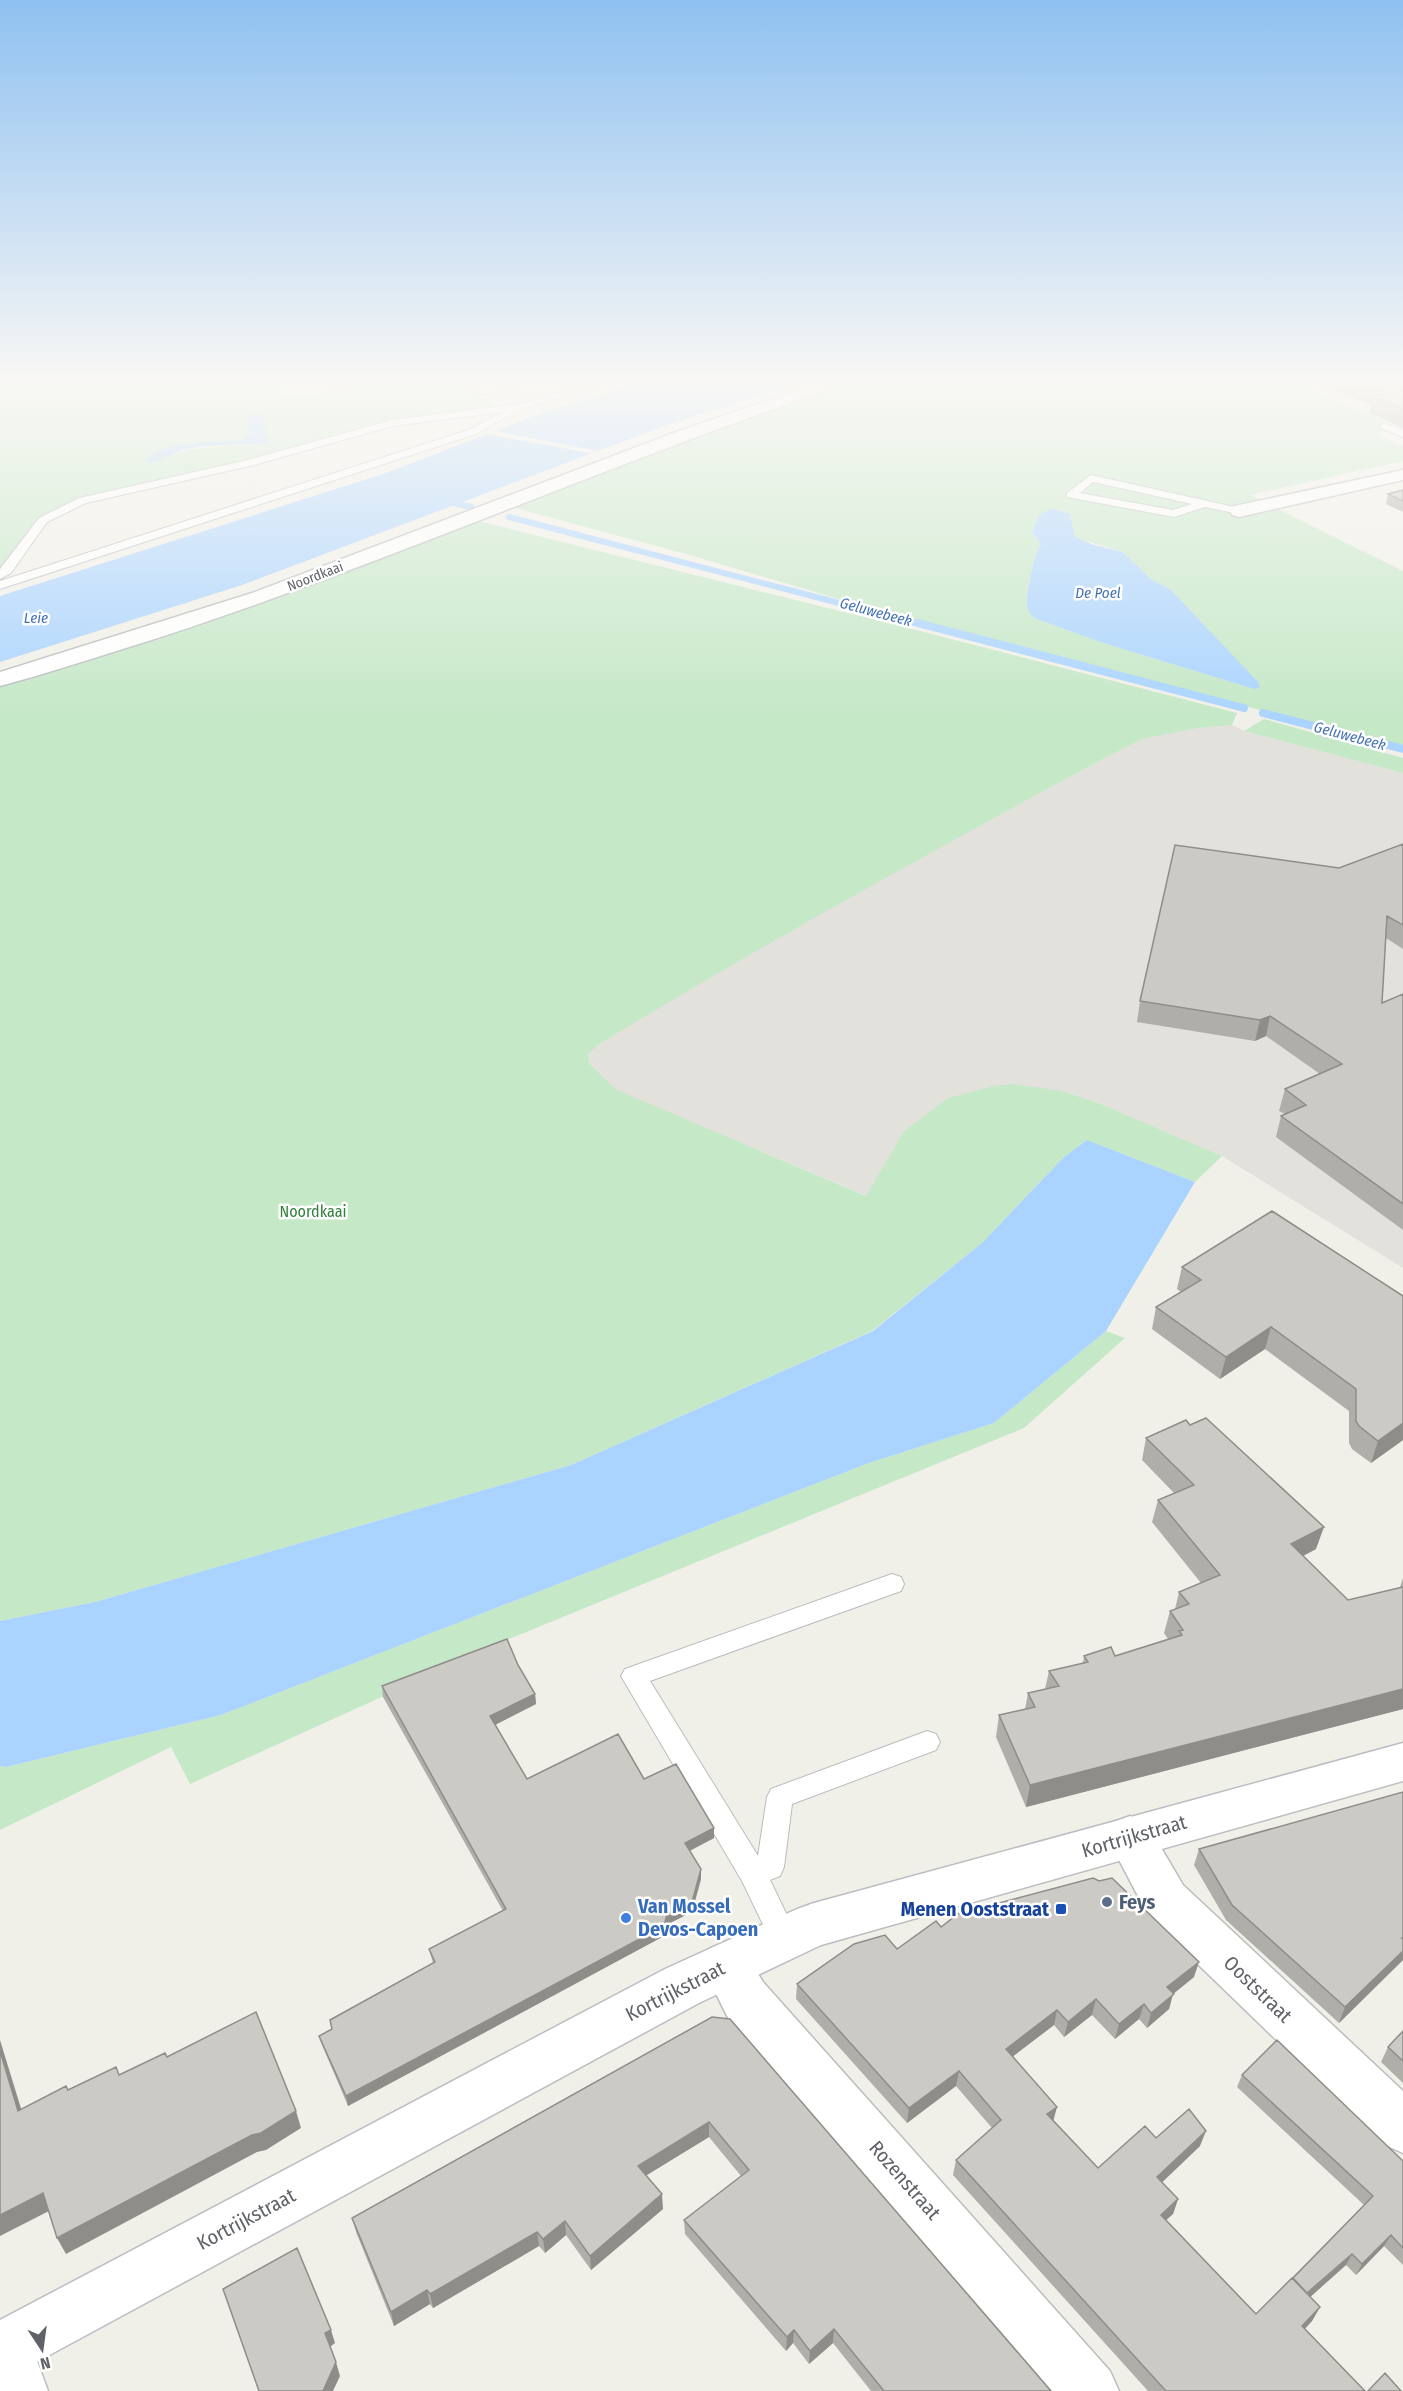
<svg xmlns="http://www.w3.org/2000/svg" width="1403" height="2391" viewBox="0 0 1403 2391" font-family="'Fira Sans Condensed',sans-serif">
  <rect width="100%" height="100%" fill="#f1f0e8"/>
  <!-- industrial -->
  <path fill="#e3e1dc" d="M1232,725L1244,731L1403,773V1268L1222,1156L1101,1104L1062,1091L904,1131L867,1196L614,1089L590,1064L588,1053L598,1045L691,988L851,895L1103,759L1142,739L1199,728Z"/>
  <!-- green -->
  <path fill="#c5e8c7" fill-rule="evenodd" d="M0,385H279L289,397L375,385H469L495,406L413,418L249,462L83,498L50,511L36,522L0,569ZM246,423L265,431L269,443C244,446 219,446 194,449C175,451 168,459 148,458C177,440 209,444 242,440L249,435L250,429Z
    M849,385H1300L1400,428L1375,434L1403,446V461L1250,495L1403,571V747L886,613L690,555L508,506L733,423ZM1035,526L1123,552L1152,580L1170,589L1254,689L1100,642L1034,618C1032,616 1029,614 1028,610C1024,601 1034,552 1041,544L1032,532Z
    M474,520L916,630L1237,713L1232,725L1199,728L1142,739L1103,759C932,851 763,944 598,1045L588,1054L590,1064L615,1089L866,1196L904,1131L948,1098L994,1086L1012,1084L1062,1091L1101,1104L1222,1156L1195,1182L1087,1140L1064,1157L983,1242L872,1331L571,1465L95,1602L0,1621V686C123,652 245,612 364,565C399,551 442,539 474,520Z
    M1264,719L1403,758V773L1244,731Z
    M1106,1331L1125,1338L1024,1428L507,1640L190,1784L171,1747L0,1830V1766L6,1767L221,1715L869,1463L994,1423Z"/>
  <!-- water -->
  <path fill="#aad4ff" d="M632,385H792L667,425L242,585L0,662V596L386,473L542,413Z
    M254,414L262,415L266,420L265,431L270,443C244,446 203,443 180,451C167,456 158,464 144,462C168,437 210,444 242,440L249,435L245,416Z
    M1052,509L1070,514L1075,537L1094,545L1123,552L1152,580L1170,589L1258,682L1260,688L1254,689L1100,642L1034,618C1032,616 1029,614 1028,610C1024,601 1034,552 1041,544L1032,532C1038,520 1037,513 1052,509Z
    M1087,1140L1195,1182L1106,1331L994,1423L869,1463L221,1715L6,1767L0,1766V1621L95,1602L571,1465L873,1331L983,1242L1064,1157Z"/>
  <!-- pier -->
  <path fill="#f1f0e8" d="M490,430L603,452L595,454L482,433Z"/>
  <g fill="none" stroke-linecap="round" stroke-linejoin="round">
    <!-- stream-far1 -->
    <path stroke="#aad4ff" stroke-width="6" d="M442,500L471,507
      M509,517L881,614"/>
    <!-- stream -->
    <path stroke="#aad4ff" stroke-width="8" d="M875,612L1244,708
      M1263,713L1403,749"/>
    <defs>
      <path id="lane" d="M484,385H518L513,388L481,390L479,388Z
        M584,385H599L519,410L476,434L0,589V581L468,430L503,412L393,426L254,465L86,503L47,522L11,573L0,579V569L39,518L79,498L248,460L392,420L525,403Z
        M1385,423L1403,430V437L1381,428L1380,426Z
        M1091,475L1239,508L1245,511L1239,514L1205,507L1174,517L1067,497V493ZM1093,482L1192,504L1173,510L1080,493Z
        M892,1574L901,1577L904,1584L901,1591L650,1681L758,1856L767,1797L771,1789L927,1731L936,1734L940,1742L936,1750L792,1804L784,1867L780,1876L770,1880L798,1938L794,1947L784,1951L774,1947L742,1881L621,1676L625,1669Z"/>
      <path id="street" d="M472,385H489L494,391L492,394H480Z
        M813,385H837L835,388C596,468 366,573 126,648C84,661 42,675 0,686V672L252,593L679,431Z
        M1403,470V480L1239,517L1232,515L1230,511L1232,507L1239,505Z
        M1130,1816L1146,1822L1183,1885L1403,2091V2153L1385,2145L1149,1917L1107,1837L1114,1822Z
        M726,1942L743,1949L763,1982L1110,2371L1119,2391H1052L727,2016L702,1965L709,1949Z
        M5,2320L25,2328L48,2391H0V2322Z"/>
      <path id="secondary" d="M1403,1743V1781L821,1945L699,2003L20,2371L0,2379V2320L665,1969L797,1909L814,1903Z"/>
    </defs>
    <!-- lane casing -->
    <use href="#lane" stroke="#babcc1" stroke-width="2"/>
    <!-- street casing -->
    <use href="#street" stroke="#babcc1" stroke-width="3"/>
    <!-- secondary casing -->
    <use href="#secondary" stroke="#bbbdc3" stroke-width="3"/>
    <!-- lane -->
    <use href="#lane" fill="#fff" fill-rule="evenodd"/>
    <!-- street -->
    <use href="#street" fill="#fff" fill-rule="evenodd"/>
    <!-- secondary -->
    <use href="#secondary" fill="#fff" fill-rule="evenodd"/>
  </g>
  <!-- wall -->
  <path fill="#afaea9" d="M1188,385H1215L1210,389Z
    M1230,385H1245L1242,387Z
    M1319,385H1403V428L1369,413L1371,405Z
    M1403,490V512L1386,504L1388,494Z
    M1403,844V949L1386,938L1382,1003L1403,994V1230L1276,1137L1281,1116L1285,1114L1279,1111L1285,1089L1320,1074L1266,1036L1255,1041L1137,1022L1140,1001L1339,868Z
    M1182,1267L1403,1296V1440L1371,1463L1352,1449L1349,1443V1411L1265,1349L1220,1379L1152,1329L1156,1307L1181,1292L1177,1289Z
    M1146,1438L1316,1549L1303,1556L1348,1600L1400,1587L1403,1578V1709L1026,1807L996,1737L999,1715L1025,1709L1028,1693L1045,1689L1049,1671L1083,1663L1084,1656H1115L1168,1639L1164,1633L1170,1611L1175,1609L1179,1592L1201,1583L1152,1522L1158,1500L1174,1493L1142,1460Z
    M518,1665L535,1694L536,1704L495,1725L527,1779H644L714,1828V1838L690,1851L701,1879L692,1912L668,1924L664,1936L348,2106L322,2045L319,2036L332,2029L433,1963L429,1949L503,1911L383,1697L382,1686Z
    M1199,1849L1403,1960L1339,2023L1226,1920L1194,1865Z
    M941,1927L1194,1977L1173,1994L1169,2009L1147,2028L1139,2019L1115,2039L1092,2015L1064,2037L1054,2025L1013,2056L1053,2121L1098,2168L1156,2138L1200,2146L1162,2182L1178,2199L1173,2214L1166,2220L1256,2314L1364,2205L1237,2087L1242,2075L1403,2161V2265L1384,2246L1356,2275L1346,2265L1310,2297L1320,2307L1312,2321L1305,2329L1365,2391H1148L953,2175L956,2160L992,2128L956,2086L907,2123L796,1999L797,1984L897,1949Z
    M712,2017L1051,2391H871L833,2343L809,2364L793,2343L786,2351L685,2234L684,2220L741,2176L709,2137L646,2175L663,2209L591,2270L566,2235L545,2253L539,2246L433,2308L430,2304L394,2326L356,2232L352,2218Z
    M1403,2031V2083L1381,2062L1388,2047Z"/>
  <!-- shaded-wall -->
  <path fill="#8f8d8a" d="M1270,1016L1266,1036L1255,1041L1260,1020Z
    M1271,1327L1265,1349L1220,1379L1226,1357Z
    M1403,1423V1440L1371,1463L1378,1441Z
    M1324,1527L1316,1549L1284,1566L1291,1544Z
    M1403,1689V1709L1026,1807L1030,1785Z
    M535,1694L536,1704L491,1727L490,1716Z
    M714,1828V1838L685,1853V1843Z
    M701,1869V1879L692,1912L668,1924L664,1936L348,2106L346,2096L667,1914Z
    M1403,1951V1960L1339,2023L1345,2007Z
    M1199,1962L1194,1977L1173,1994L1169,2009L1147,2028L1151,2013L1167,1987Z
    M1096,1999L1092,2015L1064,2037L1068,2022Z
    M1144,2004L1139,2019L1115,2039L1119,2024Z
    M1057,2010L1054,2025L1003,2064L1006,2049Z
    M0,2040L27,2128L18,2111L0,2051Z
    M959,2071L956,2086L907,2123L909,2108Z
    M1057,2107L1053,2122L1047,2114Z
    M296,2111L301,2128L266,2150L257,2152L66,2254L57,2238Z
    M709,2122V2137L639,2180L638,2166Z
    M1206,2131L1200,2146L1152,2192L1157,2177Z
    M43,2193L51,2210L0,2236V2215Z
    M662,2194L663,2209L591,2270L590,2256Z
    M1178,2199L1173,2214L1156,2229L1161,2215Z
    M565,2221L566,2235L545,2253L543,2239Z
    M537,2232L539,2246L433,2308L430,2294Z
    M1391,2235L1384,2246L1356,2275L1362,2264Z
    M1352,2254L1346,2265L1300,2306L1306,2295Z
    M427,2290L430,2304L394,2326L391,2312Z
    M1320,2307L1312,2321L1295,2339L1302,2326Z
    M834,2329L833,2343L809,2364L810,2351Z
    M331,2330L335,2343L330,2347L325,2333Z
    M794,2330L793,2343L786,2351L787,2337Z
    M336,2362L340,2376L333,2391H323Z"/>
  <!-- building -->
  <path fill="#cccac5" stroke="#8f8d8a" stroke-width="1.5" d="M1367,385H1403V408L1373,396L1389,393Z
    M1403,490V501L1388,494Z
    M1403,844V925L1387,916L1382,1003L1403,994V1204L1281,1116L1306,1105L1285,1089L1342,1064L1270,1016L1260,1020L1140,1001L1175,845L1339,868Z
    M1272,1211L1403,1296V1423L1378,1441L1359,1426L1356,1421V1389L1271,1327L1226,1357L1156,1307L1201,1280L1182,1267Z
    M1206,1418L1324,1527L1291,1544L1348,1600L1403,1587V1689L1030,1785L999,1715L1035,1707L1028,1693L1059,1686L1049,1671L1088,1662L1084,1656L1111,1647L1115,1656L1182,1635L1179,1631L1183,1630L1170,1611L1189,1604L1179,1592L1220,1575L1158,1500L1194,1485L1146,1438L1186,1420L1190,1425Z
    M507,1639L518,1665L535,1694L490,1716L527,1779L618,1734L644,1779L676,1764L714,1828L685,1843L701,1869L692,1902L667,1914L664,1926L346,2096L319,2036L332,2029L330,2020L435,1962L429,1949L506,1909L382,1686Z
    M1403,1792V1938H1401L1403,1939V1951L1345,2007L1232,1905L1199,1849Z
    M1093,1878L1099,1881L1112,1878L1199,1962L1167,1987L1174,1994L1151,2013L1144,2004L1119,2024L1096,1999L1068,2022L1057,2010L1006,2049L1057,2107L1047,2114L1098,2168L1145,2126L1156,2138L1189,2109L1206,2131L1157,2177L1178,2199L1161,2215L1256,2314L1292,2278L1320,2307L1302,2326L1365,2391H1166L956,2160L1001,2120L959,2071L909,2108L797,1984L854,1944L885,1935L897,1949L936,1921L941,1927L958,1914Z
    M256,2012L296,2111L261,2133L252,2135L57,2238L43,2193L0,2215V2051L18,2111L66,2086L68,2090L116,2067L119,2075L165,2053L167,2057Z
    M712,2017L730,2019L1051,2391H884L834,2329L810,2351L794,2330L787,2337L684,2220L749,2170L709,2122L638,2166L662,2194L590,2256L565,2221L543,2239L537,2232L430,2294L427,2290L391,2312L352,2218Z
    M1403,2031V2061L1388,2047Z
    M1277,2040L1403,2161V2248L1391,2235L1362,2264L1352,2254L1307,2293L1293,2278L1373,2196L1242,2075Z
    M297,2248L331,2330L325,2333L336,2362L323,2391H259L223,2289Z
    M1385,2373L1401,2391H1368Z"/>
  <!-- sky -->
  <linearGradient id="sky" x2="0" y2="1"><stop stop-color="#8fc1f1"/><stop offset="0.53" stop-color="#f9f8f5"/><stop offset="1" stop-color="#f9f8f5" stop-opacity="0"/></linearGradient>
  <rect width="1403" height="720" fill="url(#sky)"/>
  <!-- markers -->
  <circle fill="#5c6f8a" stroke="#fff" stroke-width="2" cx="1107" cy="1902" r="6"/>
  <rect fill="#1a4fb4" stroke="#fff" stroke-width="2" x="1055" y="1903" width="12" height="12" rx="3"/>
  <circle fill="#3f7fe0" stroke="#fff" stroke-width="2" cx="626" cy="1918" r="6"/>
  <g text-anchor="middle" stroke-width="5" stroke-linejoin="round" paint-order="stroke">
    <!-- far-street labels -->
    <g font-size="14" fill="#5f6268" stroke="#fff">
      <text transform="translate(315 576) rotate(-21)" y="5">Noordkaai</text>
    </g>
    <!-- far-water labels -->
    <g font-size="15" font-style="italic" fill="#4472b3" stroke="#fff">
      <text x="1098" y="598">De Poel</text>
      <text transform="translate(876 612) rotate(15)" y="5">Geluwebeek</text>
      <text x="36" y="623">Leie</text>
      <text transform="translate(1350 736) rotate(15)" y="5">Geluwebeek</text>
    </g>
    <!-- park labels -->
    <g font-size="16" fill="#34823d" stroke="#fff">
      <text x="313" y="1217">Noordkaai</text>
    </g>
    <!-- near-street labels -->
    <g font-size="20" fill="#5f6268" stroke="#fff">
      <text transform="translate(1134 1836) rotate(-16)" y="7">Kortrijkstraat</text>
      <text transform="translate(1258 1989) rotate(44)" y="7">Ooststraat</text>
      <text transform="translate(675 1991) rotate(-27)" y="7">Kortrijkstraat</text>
      <text transform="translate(905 2180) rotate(49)" y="7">Rozenstraat</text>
      <text transform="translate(246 2219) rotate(-28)" y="7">Kortrijkstraat</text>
    </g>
    <!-- near-service labels -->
    <g font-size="20" font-weight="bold" fill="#4e5e75" stroke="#fff" text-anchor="start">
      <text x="1119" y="1909">Feys</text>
    </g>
    <!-- near-shop labels -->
    <g font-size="20" font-weight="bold" fill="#366cbe" stroke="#fff" text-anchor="start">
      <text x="638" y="1913">Van Mossel<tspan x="638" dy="23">Devos-Capoen</tspan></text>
    </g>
    <!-- near-transit labels -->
    <g font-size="20" font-weight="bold" fill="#164399" stroke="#fff" text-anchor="end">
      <text x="1049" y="1916">Menen Ooststraat</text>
    </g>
  </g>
  <!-- north arrow -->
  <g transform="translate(42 2349) rotate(167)" stroke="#ffffff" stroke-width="4.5" paint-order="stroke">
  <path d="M0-4.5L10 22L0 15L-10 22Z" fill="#5f6268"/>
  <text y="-9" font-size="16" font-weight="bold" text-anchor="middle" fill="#5f6268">N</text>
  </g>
</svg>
